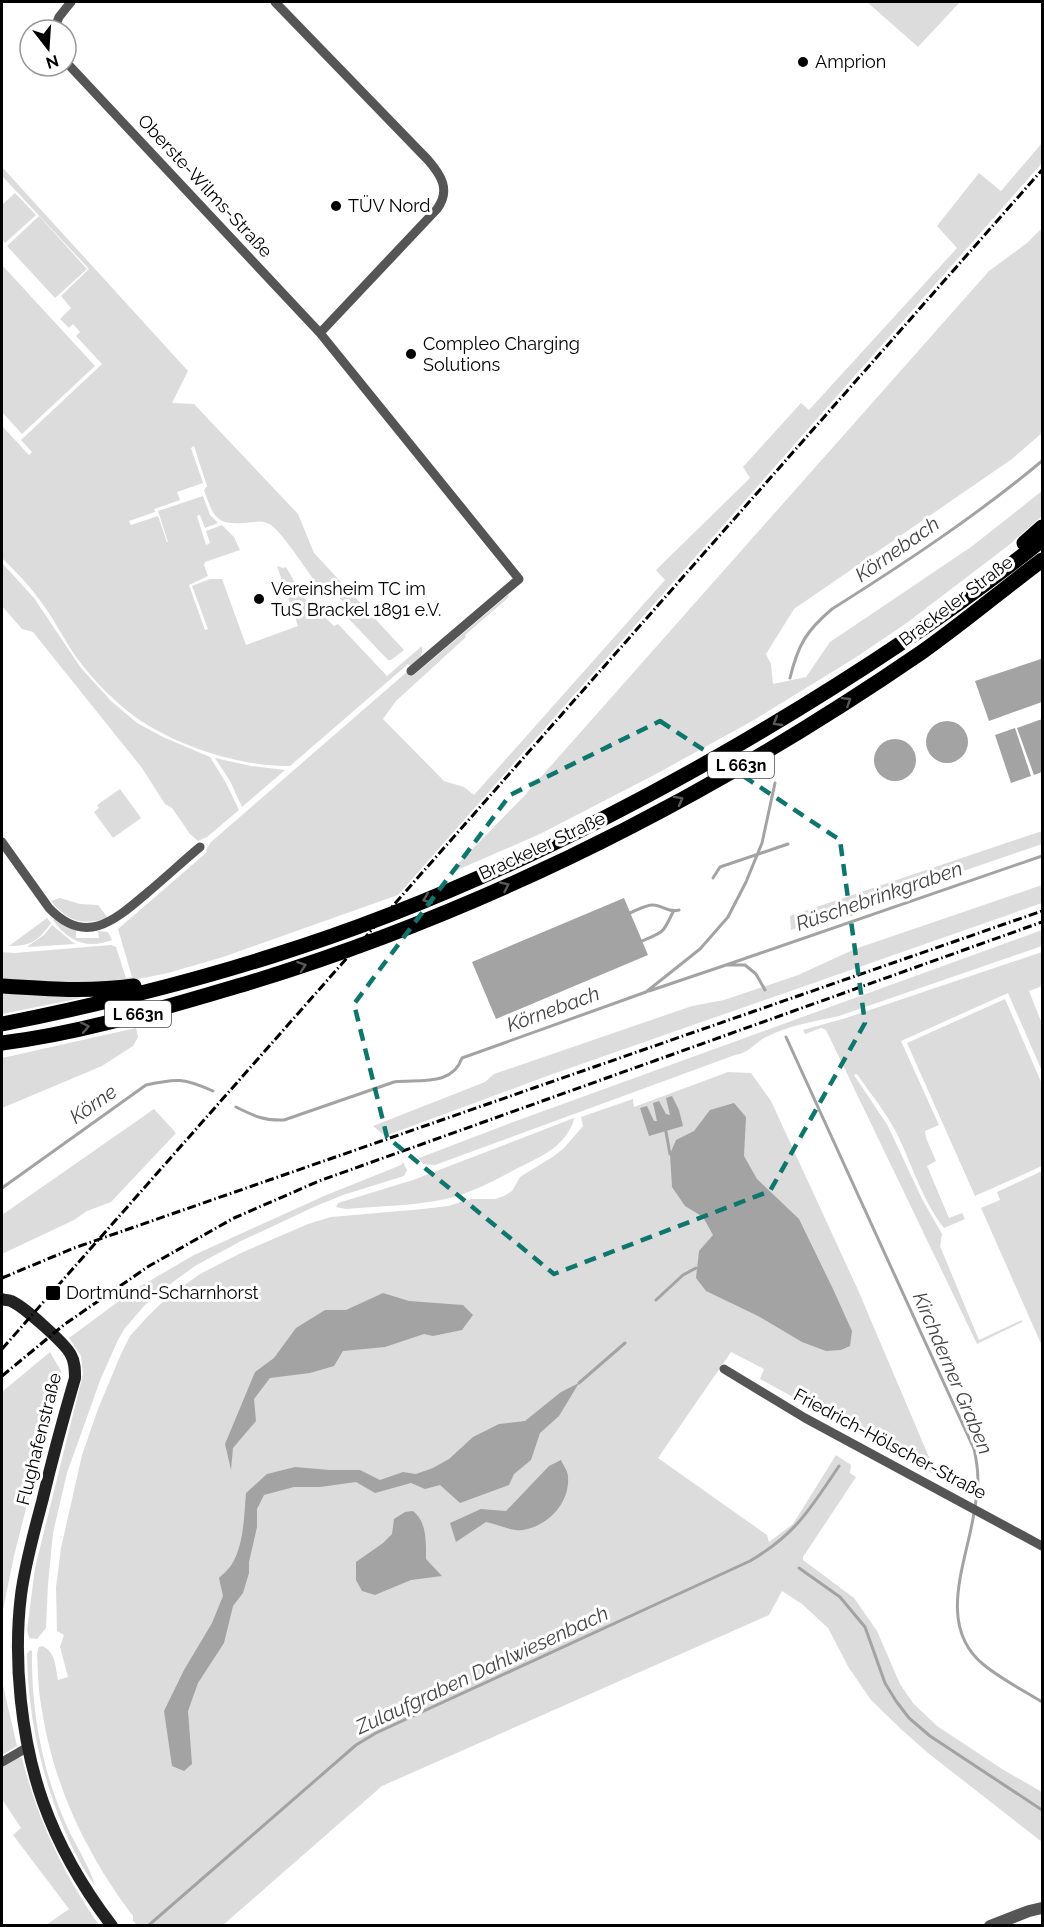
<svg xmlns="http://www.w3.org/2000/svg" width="1044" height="1927" viewBox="0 0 1044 1927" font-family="Raleway,sans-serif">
  <rect width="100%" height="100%" fill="#fff"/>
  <!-- green -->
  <path fill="#dcdcdc" d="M867,2H960L918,47Z
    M1042,143V163L398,895L223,957L168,973L133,980L107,984L2,981V952L14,953L111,945L116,947L126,978L132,977L118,929L206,853L207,848L211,842L408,671L413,676L508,595L509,597L465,635L466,637L396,701L383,719L444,781L464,787L474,795L665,580L656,570L750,478L743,467L801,403L809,410L957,248L937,226L979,173L1001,191Z
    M2,167L188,371L172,403L194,404L298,514L314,553L404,650L391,660H388L348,618L354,613L325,583L319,587C309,574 282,532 271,525C265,521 260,521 254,522C218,526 215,522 204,490L207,486L194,446L191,448L203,483L177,492L180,500L154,509L155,512L129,521L131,525L158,516L167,542H168L158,511L203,496L210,515L218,523L205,528L200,515L197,516L206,545L210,543L206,531L222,525L234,537L240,550L205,562L204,565L208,576L189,585L205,630L208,629L192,586L210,579H222L246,645L298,626L277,566L283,568L286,567L303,597L334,626L338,624L387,676L422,646C423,657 419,660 411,667L408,664L290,766C239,767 170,744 130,713C112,699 90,676 76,657C63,638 53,617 39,599C28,584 15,571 2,558V426L29,455L32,452L21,440L102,364L76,336L80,332L73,324L69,328L60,319L71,308L61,296L89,269L2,176Z
    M15,193L36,215L5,243L2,239V205Z
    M39,216L87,269L55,298L7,246Z
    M1042,228V433L1012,459L794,609L766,654L771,664L773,684L806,677L830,642L971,547L1042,491V516L1009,545L908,622L858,656L754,720L656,774L540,834L448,874L525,795L989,271L1027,243Z
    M2,265L95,366L22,434L2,412Z
    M2,563L34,598L81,668L111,701L137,723L163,737L210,757L226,783L239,810L207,837L198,841L190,834L172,808L165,804L142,768L33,632L22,629L2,606Z
    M215,758L251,766L285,770L242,807L230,781Z
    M120,789L141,818L113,838L94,812L99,808L97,805Z
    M1042,831V844L791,930L790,916Z
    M1042,885V903L550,1075L385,1136L373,1126L485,1082L494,1074L692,1006L724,1000L798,975L855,949Z
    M60,898L80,904L98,905L108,918C81,926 69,922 51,901Z
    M47,918L51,923C38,941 31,946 9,946Z
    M54,919L66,927L76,930V938H99L98,931L108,932L112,940C87,950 68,941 53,920Z
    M52,925L75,944L29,947L28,946L44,935Z
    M1042,930V946L839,1016C816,1021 787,1026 766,1037C754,1043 750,1053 735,1055L435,1165L423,1164L419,1158L516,1121Z
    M1042,952V986L1029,991L1042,1024V1071L1008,993L901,1041L939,1125L925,1131L926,1138L936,1161L927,1166L949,1218L962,1213L965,1219L944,1228C922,1200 912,1164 896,1132C885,1111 870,1093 857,1074L854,1075L888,1126L922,1199L942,1234L940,1246L979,1340L1022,1320V1322L977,1344L826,1030L821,1028L805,1034L803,1030L846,1018Z
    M2,991L79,996L81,998L2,1014Z
    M1005,999L1042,1084V1166L975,1196L907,1043Z
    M136,1028L138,1037L133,1046L102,1066L2,1108V1058Z
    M728,1072L751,1073L771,1101L858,1290L934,1469L932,1473L760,1379L764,1369L731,1352L658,1458L767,1535L769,1542L793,1524L836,1455L851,1465L850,1473L856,1477L803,1557V1560L854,1598L877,1631L900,1684L913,1703L937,1726L1002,1769L1042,1792V1842L928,1753L902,1730L871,1700L849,1668L828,1628L802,1604L782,1591L769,1615L382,1786L223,1925H137L133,1921V1916C85,1853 52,1782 41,1704C38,1688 38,1670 37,1654L39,1647L42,1646C56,1652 55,1666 58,1680L68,1677L60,1647L64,1635L57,1631L56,1587L61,1548L82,1455L98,1409L121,1354L130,1336L149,1315L169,1296L200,1274L241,1253L308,1224L331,1217L423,1209L448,1206L471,1199H495L504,1196L512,1191L520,1177L554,1156L564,1148L583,1126L581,1117L633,1099L634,1107Z
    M154,1109L176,1133L111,1202L87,1211L74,1220L2,1254V1215Z
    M574,1118C572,1130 563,1140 554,1148C543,1156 530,1162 518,1168C495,1180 472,1193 446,1199C414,1206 379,1206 346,1209L336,1207L338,1203L413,1180Z
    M403,1162L407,1170L404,1176L343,1195L316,1206L241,1241L195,1266L169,1285L145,1305L125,1328L118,1340L101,1378L67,1473L53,1533L48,1584L46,1628L37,1639L29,1638L27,1630L35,1568L83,1374L81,1356L69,1338L134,1290L194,1255L324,1196L401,1165Z
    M1042,1171V1346L981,1208L1000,1200L997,1192Z
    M50,1352L61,1371L14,1556L2,1615V1392Z
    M30,1650L32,1651C31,1713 43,1775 69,1831C74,1841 95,1878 94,1884C85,1873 78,1858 71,1845C43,1785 28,1720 27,1654Z
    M2,1681L17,1746L2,1755Z
    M16,1757L22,1758C37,1819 64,1875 99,1925H46L69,1909L13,1835L21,1828L2,1799V1766Z"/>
  <!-- water -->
  <path fill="#a3a3a3" d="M1041,659L1042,664V702L989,721L975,681Z
    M1042,719V772L1034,775L1017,728Z
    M926 742a21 21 0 1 1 42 0a21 21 0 1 1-42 0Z
    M1015,728L1031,776L1011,783L995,735Z
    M874 760a21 21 0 1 1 42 0a21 21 0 1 1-42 0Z
    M624,898L648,955L496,1019L472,962Z
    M672,1096L679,1110L683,1126L649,1136L640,1108L647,1106L654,1121H657L653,1103L659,1101L666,1114L670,1115L666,1098Z
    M734,1103L746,1117L744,1156L757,1179L799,1219L833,1289L852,1331L850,1346L841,1350L826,1351L802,1342L758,1316L706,1291L696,1278L699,1251L713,1235L703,1217L685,1206L672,1187L670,1154L676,1140L694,1131L710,1110Z
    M383,1293L409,1301L463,1305L473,1315L462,1330L433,1336L424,1334L385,1347L343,1351L334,1366L310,1373L270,1378L254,1399L256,1421L233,1448L231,1470L225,1444L255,1372L274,1358L296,1328L325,1310H346Z
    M579,1383L559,1416L540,1433L531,1460L514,1474L509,1485L460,1503L440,1485L425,1489L411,1483L375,1493L356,1482L320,1487H294L264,1495L257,1509V1527L249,1562V1573L243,1593L233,1606L224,1643L198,1683L188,1711L192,1764L184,1771L172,1766L164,1711L184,1670L212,1623L223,1596L219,1578C223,1574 229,1569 232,1564C244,1544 244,1516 246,1493L267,1474L295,1467L330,1470H360L380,1480L403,1472L416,1474L433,1468L449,1459L473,1437L499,1424L525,1421L561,1392Z
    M561,1460C563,1465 568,1471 568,1477C570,1503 548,1526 523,1530C513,1532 497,1524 486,1522L456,1542L450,1523L481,1509L506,1511L549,1466Z
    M413,1511C427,1522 426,1542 426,1559L442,1576L411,1580L375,1595L362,1591L356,1580V1562L383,1543L392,1534L394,1519L405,1512Z"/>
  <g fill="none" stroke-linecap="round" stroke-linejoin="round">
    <!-- stream -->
    <path stroke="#a3a3a3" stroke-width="3" d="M790,678C798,645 806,631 832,609C905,563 976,516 1042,461
      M713,878L720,867L788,844
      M630,913C637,910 647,904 654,905C664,906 669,913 679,910
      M642,941C664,932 663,933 673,912
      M726,965L1042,856
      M649,991L726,965H745L756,974L765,990
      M786,1037L974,1449C979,1471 979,1484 975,1507
      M236,1107C254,1116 264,1121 284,1120L394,1082C418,1079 452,1087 462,1058L646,992L700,949L728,917L746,882L762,843L775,783
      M666,1132L670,1154
      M2,1188L146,1085C177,1078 184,1078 213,1091
      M656,1300L683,1275L696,1268
      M579,1383L625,1343
      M974,1513C966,1564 936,1626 984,1665C1001,1679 1023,1690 1042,1702
      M799,1568L840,1597L865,1627L885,1683L896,1701L909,1718L930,1736L1042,1810
      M149,1925L356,1745L376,1733L750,1561C796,1534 810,1509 839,1466"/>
    <!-- minor -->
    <path stroke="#555" stroke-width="9" d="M54,30L59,17L71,2
      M66,62L320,333L437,209C451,190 441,175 428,160L275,2
      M320,333L519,579L411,671
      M2,842L49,908C86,947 115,920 147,893C165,878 182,862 200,847
      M724,1369L805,1418L1042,1546
      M2,1762L28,1747"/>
    <!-- tertiary -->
    <path stroke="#555" stroke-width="12" d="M990,1926L1029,1911L1042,1908"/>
    <!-- secondary -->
    <path stroke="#222" stroke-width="12" d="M2,1299C3,1300 9,1300 11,1301C22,1305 66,1344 71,1355C75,1362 75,1370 75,1378C63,1419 52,1460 42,1502C34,1532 25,1564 21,1595C13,1660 21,1740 43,1802C59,1847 83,1888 112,1926"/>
    <!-- trunk -->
    <path stroke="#000" stroke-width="15" d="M1024,543L1042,527
      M2,986C46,989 89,992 134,986
      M2,1024C93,1006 184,984 272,956C439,904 598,827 748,739C850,679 950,614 1042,540
      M2,1043C84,1033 165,1007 245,984C486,911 715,794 922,652C963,623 1002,590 1042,560"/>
    <!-- rail -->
    <path stroke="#000" stroke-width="3" stroke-dasharray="9 3 1.5 3" stroke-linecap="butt" d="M2,1278L74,1248L1042,911
      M2,1349L1042,170
      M2,1376L65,1324L149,1266L234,1218L319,1181L1042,922"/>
  </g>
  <!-- one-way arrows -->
  <defs><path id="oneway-chevron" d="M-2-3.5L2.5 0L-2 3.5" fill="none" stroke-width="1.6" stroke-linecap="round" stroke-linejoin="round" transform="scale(1.5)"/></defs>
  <g stroke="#595959">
    <use href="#oneway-chevron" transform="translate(847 701) rotate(-32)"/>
    <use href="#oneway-chevron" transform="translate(777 722) rotate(150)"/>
    <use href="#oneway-chevron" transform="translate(679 800) rotate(-29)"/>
    <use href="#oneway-chevron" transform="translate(505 886) rotate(-25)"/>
    <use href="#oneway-chevron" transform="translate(427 899) rotate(158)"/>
    <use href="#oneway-chevron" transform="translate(302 966) rotate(-19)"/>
    <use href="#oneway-chevron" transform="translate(85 1027) rotate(-12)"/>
  </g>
  <!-- marked area -->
  <path fill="none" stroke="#0f766e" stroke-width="4.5" stroke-dasharray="12 8" stroke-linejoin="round" d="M660,721L840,840L865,1023L770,1191L554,1274L387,1137L354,1004L510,795Z"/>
  <!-- markers -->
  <g fill="#000" stroke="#fff" stroke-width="2">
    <circle cx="803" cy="62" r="6"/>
    <circle cx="336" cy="206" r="6"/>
    <circle cx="411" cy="354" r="6"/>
    <circle cx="259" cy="599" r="6"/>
    <rect x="45" y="1285" width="16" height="16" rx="3"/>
  </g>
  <g text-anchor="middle" stroke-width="6" stroke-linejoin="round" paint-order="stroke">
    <!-- shield labels -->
    <g fill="#fff" stroke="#4c4c4c" stroke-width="1.5">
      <rect x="708" y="752" width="66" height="26" rx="4.5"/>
      <rect x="105" y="1001" width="66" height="26" rx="4.5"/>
    </g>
    <g font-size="16" font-weight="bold" fill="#000">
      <text x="741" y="771">L 663n</text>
      <text x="138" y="1020">L 663n</text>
    </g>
    <!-- poi labels -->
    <g font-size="18" fill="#000" stroke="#fff" text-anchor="start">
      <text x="815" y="68">Amprion</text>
      <text x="348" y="212">TÜV Nord</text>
      <text x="423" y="350">Compleo Charging<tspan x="423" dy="21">Solutions</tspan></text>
      <text x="271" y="595">Vereinsheim TC im<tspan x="271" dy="21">TuS Brackel 1891 e.V.</tspan></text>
      <text x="66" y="1299">Dortmund-Scharnhorst</text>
    </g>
    <!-- street labels -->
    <g font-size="18" fill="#000" stroke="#fff">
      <text transform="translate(205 186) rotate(47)" y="6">Oberste-Wilms-Straße</text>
      <text transform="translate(956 601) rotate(-37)" y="6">Brackeler Straße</text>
      <text transform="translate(542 846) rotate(-25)" y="6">Brackeler Straße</text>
      <text transform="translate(39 1439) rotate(-76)" y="6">Flughafenstraße</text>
      <text transform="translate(890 1444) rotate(28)" y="6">Friedrich-Hölscher-Straße</text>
    </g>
    <!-- water labels -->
    <g font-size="20" font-style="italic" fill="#444" stroke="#fff">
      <text transform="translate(897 549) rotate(-35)" y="7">Körnebach</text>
      <text transform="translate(879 896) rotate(-19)" y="7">Rüschebrinkgraben</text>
      <text transform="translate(553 1009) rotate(-20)" y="7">Körnebach</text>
      <text transform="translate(93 1104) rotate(-35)" y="7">Körne</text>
      <text transform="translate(953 1373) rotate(67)" y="7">Kirchderner Graben</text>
      <text transform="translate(482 1670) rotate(-25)" y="7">Zulaufgraben Dahlwiesenbach</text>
    </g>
  </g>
  <!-- border -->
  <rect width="1044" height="1927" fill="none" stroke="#000000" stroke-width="6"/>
  <!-- north arrow -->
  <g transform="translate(48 48) rotate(163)"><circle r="28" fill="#ffffff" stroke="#999999" stroke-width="1.5"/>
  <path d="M0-4.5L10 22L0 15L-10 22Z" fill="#000000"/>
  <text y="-9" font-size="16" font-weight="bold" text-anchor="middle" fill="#000000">N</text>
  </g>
</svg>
